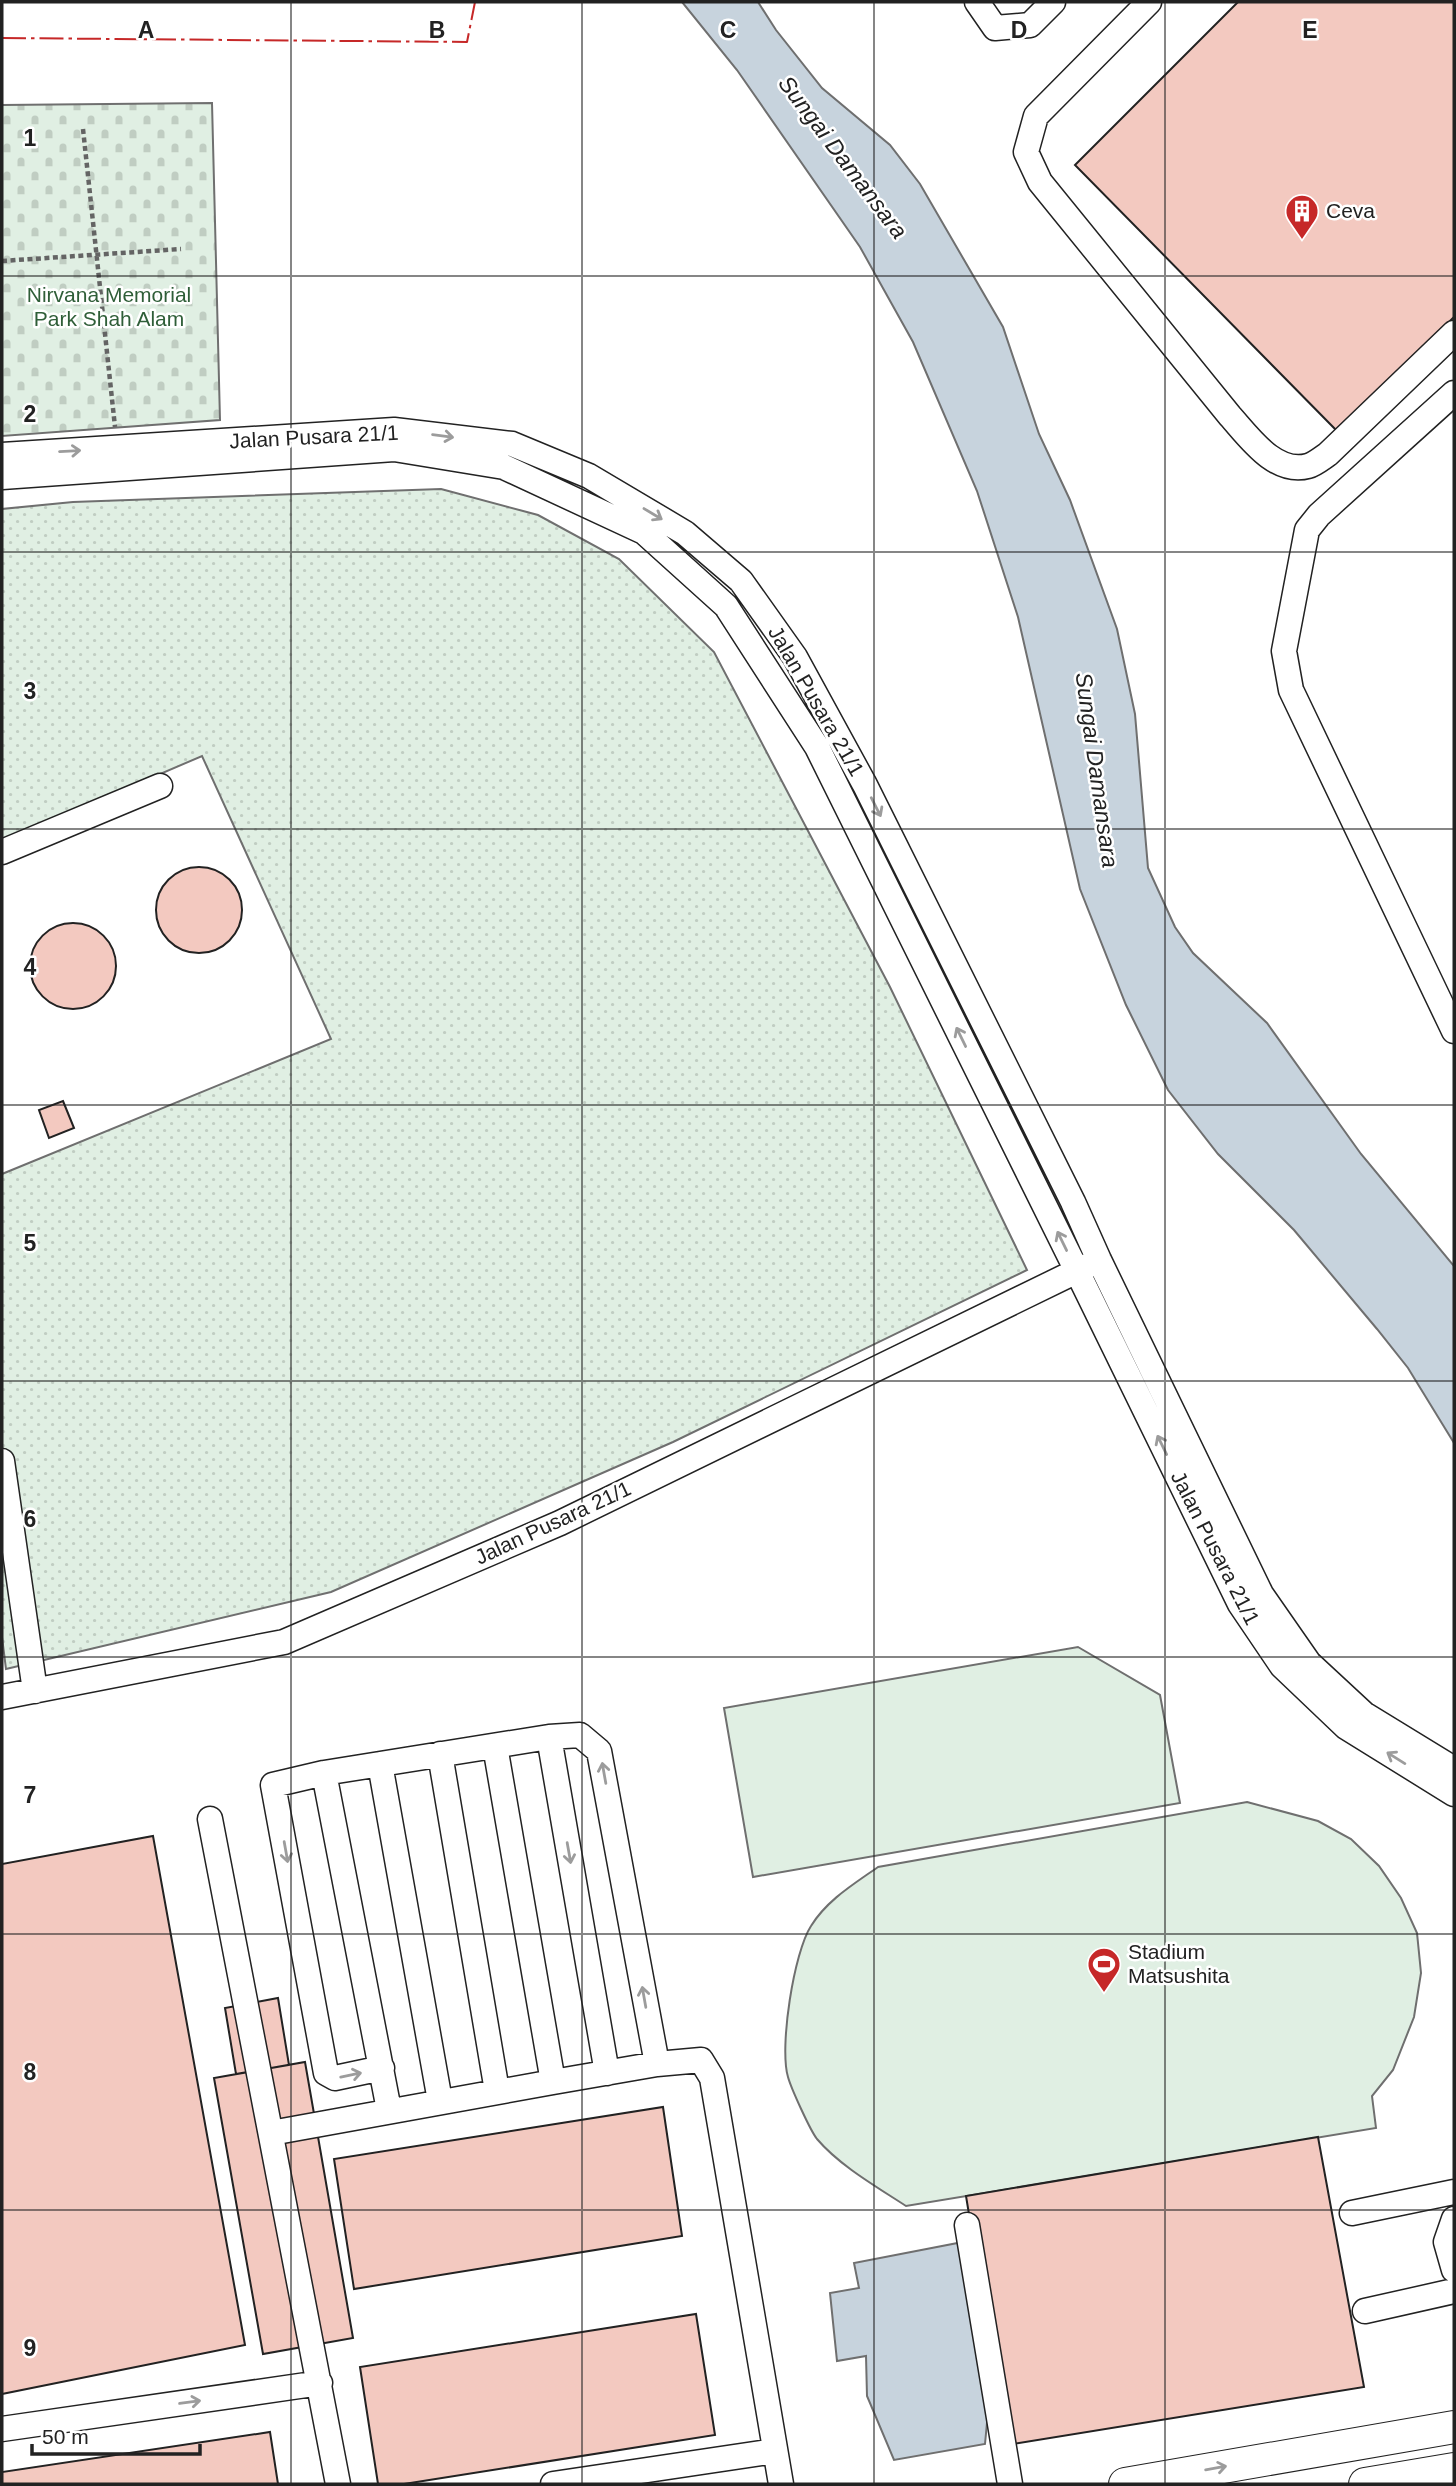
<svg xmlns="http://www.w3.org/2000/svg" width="1456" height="2486" viewBox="0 0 1456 2486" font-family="Arial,sans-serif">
  <defs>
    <pattern id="grass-dots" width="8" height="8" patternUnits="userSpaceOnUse" patternTransform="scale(1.75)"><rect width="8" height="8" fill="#e0efe3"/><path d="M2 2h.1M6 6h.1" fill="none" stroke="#c0cdc2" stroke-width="1.8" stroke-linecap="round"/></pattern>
    <pattern id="cemetery-stones" width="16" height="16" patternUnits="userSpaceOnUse" patternTransform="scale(1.75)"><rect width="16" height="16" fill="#e0efe3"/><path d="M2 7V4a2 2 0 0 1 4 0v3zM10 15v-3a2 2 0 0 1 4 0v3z" fill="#c0cdc2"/></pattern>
  </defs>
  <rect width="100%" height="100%" fill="#fff"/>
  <!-- grass -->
  <path fill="url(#grass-dots)" stroke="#6f6f6f" stroke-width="2" d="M441,489L538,515L619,559L714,652L890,987L1027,1270L673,1442L331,1592L6,1669L2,1637V1174L331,1039L202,756L2,842V509L73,502Z"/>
  <!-- cemetery -->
  <path fill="url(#cemetery-stones)" stroke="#6f6f6f" stroke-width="2" d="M212,103L220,420L2,436V105Z"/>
  <!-- park -->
  <path fill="#e0efe3" stroke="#6f6f6f" stroke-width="2" d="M1078,1647L1160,1695L1180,1803L753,1877L724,1708Z
    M1247,1802L1318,1821L1351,1839L1379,1866L1401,1898L1417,1933L1421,1973L1414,2017L1393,2070L1372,2096L1376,2128L906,2206C877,2187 840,2166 817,2139C810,2130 791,2088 788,2077C779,2047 794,1952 811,1926C827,1900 854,1884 878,1867Z"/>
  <!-- water -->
  <path fill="#c7d3dd" stroke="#6f6f6f" stroke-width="2" d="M682,2H758L776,30L822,88L890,145L920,184L1003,327L1039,434L1070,500L1117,629L1135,714L1148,868L1175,927L1193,953L1267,1023L1361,1154L1454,1266V1443L1408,1368L1377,1329L1294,1230L1218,1154L1168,1090L1126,1005L1080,889L1018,617L977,491L913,342L860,247L737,70Z
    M968,2241L990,2391L985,2444L894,2460L867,2396L866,2356L837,2361L830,2293L859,2288L854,2263Z"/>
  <!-- building -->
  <path fill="#f3c9c0" stroke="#222" stroke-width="2" d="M1238,2H1454V317L1338,432L1075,165Z
    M156 910a43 43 0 1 1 86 0a43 43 0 1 1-86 0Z
    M30 966a43 43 0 1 1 86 0a43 43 0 1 1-86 0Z
    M63,1101L74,1128L49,1138L39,1110Z
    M153,1836L245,2345L2,2394V1864Z
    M278,1998L289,2065L236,2074L225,2008Z
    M305,2062L353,2338L263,2354L214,2078Z
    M663,2107L682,2236L354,2289L334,2159Z
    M1318,2137L1364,2387L1007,2445L966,2196Z
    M696,2314L715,2435L404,2484H378L360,2367Z
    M270,2432L278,2484H2V2472Z"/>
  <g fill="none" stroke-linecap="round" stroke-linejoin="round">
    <defs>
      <path id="minor" d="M977,2L995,28L1030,25L1053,2
        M1149,2L1036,116L1026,152L1040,182L1230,416C1249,437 1275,475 1308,466C1315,464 1322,458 1328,454L1454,333
        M1454,393L1319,515L1307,530L1284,651L1291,690L1454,1031
        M2,455L394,430L512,444L589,476L685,533L741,581L795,657L865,785L1073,1202L1099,1260L1261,1594L1309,1663L1364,1714L1454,1769
        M2,477L394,449L504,467L644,532L726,606L817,747L1077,1271L1240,1604L1282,1666L1346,1727L1454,1794
        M2,852L160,786
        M2,1461L35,1691
        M2,1697L284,1642L560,1523L1091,1264
        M549,1737L607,2073
        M495,1746L553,2082
        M440,1754L497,2091
        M380,1764L440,2101
        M324,1773L389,2110
        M210,1819L338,2484
        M382,2068L335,2078L326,2073L273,1785L324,1773L549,1737L580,1735L599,1751L657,2064
        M271,2133L553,2082L657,2064L701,2060L712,2078L781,2484
        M1352,2213L1454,2192
        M1454,2219L1446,2242L1454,2270
        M967,2225L1010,2484
        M1365,2311L1454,2291
        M2,2429L320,2383
        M553,2484L775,2451"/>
      <path id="major" d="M1125,2484L1454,2427
        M1365,2484L1454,2469"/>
    </defs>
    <!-- minor casing -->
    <use href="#minor" stroke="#222" stroke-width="27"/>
    <!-- major casing -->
    <use href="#major" stroke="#222" stroke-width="34"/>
    <!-- path -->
    <path stroke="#646464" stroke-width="4.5" stroke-dasharray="5 3.5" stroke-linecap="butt" d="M83,129L115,427
      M2,261L181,249"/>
    <!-- minor -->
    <use href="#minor" stroke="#fff" stroke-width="24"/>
    <!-- major -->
    <use href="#major" stroke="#fff" stroke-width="32"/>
    <!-- power -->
    <path stroke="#c62828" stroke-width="2" stroke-dasharray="24 5 3.5 5" stroke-linecap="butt" d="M2,38L467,42L475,2"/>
  </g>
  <!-- one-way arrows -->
  <defs><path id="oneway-shaft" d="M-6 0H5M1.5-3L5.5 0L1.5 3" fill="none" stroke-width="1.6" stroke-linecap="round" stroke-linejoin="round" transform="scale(1.75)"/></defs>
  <g stroke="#9c9c9c">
    <use href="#oneway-shaft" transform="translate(443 436) rotate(7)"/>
    <use href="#oneway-shaft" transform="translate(70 451) rotate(-3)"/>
    <use href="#oneway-shaft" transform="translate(653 514) rotate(31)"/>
    <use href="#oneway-shaft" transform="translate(876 807) rotate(63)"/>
    <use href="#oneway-shaft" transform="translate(961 1037) rotate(-116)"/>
    <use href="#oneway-shaft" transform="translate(1062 1241) rotate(-116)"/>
    <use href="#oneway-shaft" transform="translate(1162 1445) rotate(-116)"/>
    <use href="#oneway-shaft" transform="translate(1396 1758) rotate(-148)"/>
    <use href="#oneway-shaft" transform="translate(604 1773) rotate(-100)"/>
    <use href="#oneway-shaft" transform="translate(286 1852) rotate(80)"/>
    <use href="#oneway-shaft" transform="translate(569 1853) rotate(80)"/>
    <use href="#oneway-shaft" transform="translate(644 1997) rotate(-100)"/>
    <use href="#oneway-shaft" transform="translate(351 2075) rotate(-12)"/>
    <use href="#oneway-shaft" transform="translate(190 2402) rotate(-8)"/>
    <use href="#oneway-shaft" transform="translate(1216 2468) rotate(-10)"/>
  </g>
  <!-- grid -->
  <path fill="none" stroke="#222" stroke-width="2" stroke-opacity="0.55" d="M291,2V2484M582,2V2484M874,2V2484M1165,2V2484M2,276H1454M2,552H1454M2,829H1454M2,1105H1454M2,1381H1454M2,1657H1454M2,1934H1454M2,2210H1454"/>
  <!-- icons -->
  <defs>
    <symbol id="building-pin" viewBox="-11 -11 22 30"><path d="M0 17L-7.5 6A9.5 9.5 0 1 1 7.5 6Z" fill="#c62828" stroke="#fff"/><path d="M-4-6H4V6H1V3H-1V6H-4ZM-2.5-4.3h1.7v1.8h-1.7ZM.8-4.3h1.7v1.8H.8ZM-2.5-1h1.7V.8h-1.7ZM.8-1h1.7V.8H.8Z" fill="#fff"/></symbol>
    <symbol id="stadium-pin" viewBox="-11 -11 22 30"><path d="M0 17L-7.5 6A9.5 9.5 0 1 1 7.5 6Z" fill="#c62828" stroke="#fff"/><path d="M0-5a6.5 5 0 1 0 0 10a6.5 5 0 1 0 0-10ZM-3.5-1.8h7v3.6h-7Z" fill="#fff"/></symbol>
  </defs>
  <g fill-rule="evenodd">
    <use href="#building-pin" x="1283" y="192" width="38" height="52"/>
    <use href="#stadium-pin" x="1085" y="1945" width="38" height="52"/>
  </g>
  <g text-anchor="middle" stroke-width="5" stroke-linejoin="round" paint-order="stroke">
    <!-- poi labels -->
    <g font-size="21" fill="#222" stroke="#fff" text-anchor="start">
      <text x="1326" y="218">Ceva</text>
      <text x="1128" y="1959">Stadium<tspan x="1128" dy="24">Matsushita</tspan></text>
    </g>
    <!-- park labels -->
    <g font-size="21" fill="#2f5e38" stroke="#fff">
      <text x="109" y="302">Nirvana Memorial<tspan x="109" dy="24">Park Shah Alam</tspan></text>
    </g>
    <!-- street labels -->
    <g font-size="21" fill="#222" stroke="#fff">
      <text transform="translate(314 437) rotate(-3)" y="7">Jalan Pusara 21/1</text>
      <text transform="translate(816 701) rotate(60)" y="7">Jalan Pusara 21/1</text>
      <text transform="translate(553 1523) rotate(-25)" y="7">Jalan Pusara 21/1</text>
      <text transform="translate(1215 1548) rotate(63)" y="7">Jalan Pusara 21/1</text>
    </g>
    <!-- water labels -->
    <g font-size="23" font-style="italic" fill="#222" stroke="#fff">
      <text transform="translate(843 157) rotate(53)" y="8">Sungai Damansara</text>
      <text transform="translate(1097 770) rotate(82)" y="8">Sungai Damansara</text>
    </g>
  </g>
  <g font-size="23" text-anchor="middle" font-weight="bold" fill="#222" stroke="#fff" stroke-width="5" stroke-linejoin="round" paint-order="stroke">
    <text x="146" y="38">A</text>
    <text x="437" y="38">B</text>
    <text x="728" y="38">C</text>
    <text x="1019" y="38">D</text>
    <text x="1310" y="38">E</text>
    <text x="30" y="146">1</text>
    <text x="30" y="422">2</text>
    <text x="30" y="699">3</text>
    <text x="30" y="975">4</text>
    <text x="30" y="1251">5</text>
    <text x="30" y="1527">6</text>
    <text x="30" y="1803">7</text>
    <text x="30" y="2080">8</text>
    <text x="30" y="2356">9</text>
  </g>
  <!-- border -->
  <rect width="1456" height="2486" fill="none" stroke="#222222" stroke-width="7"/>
  <!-- scale -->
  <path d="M32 2444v10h168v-10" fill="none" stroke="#222222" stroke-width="3.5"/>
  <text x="42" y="2444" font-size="21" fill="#222222" stroke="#ffffff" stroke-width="5" paint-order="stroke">50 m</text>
</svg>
